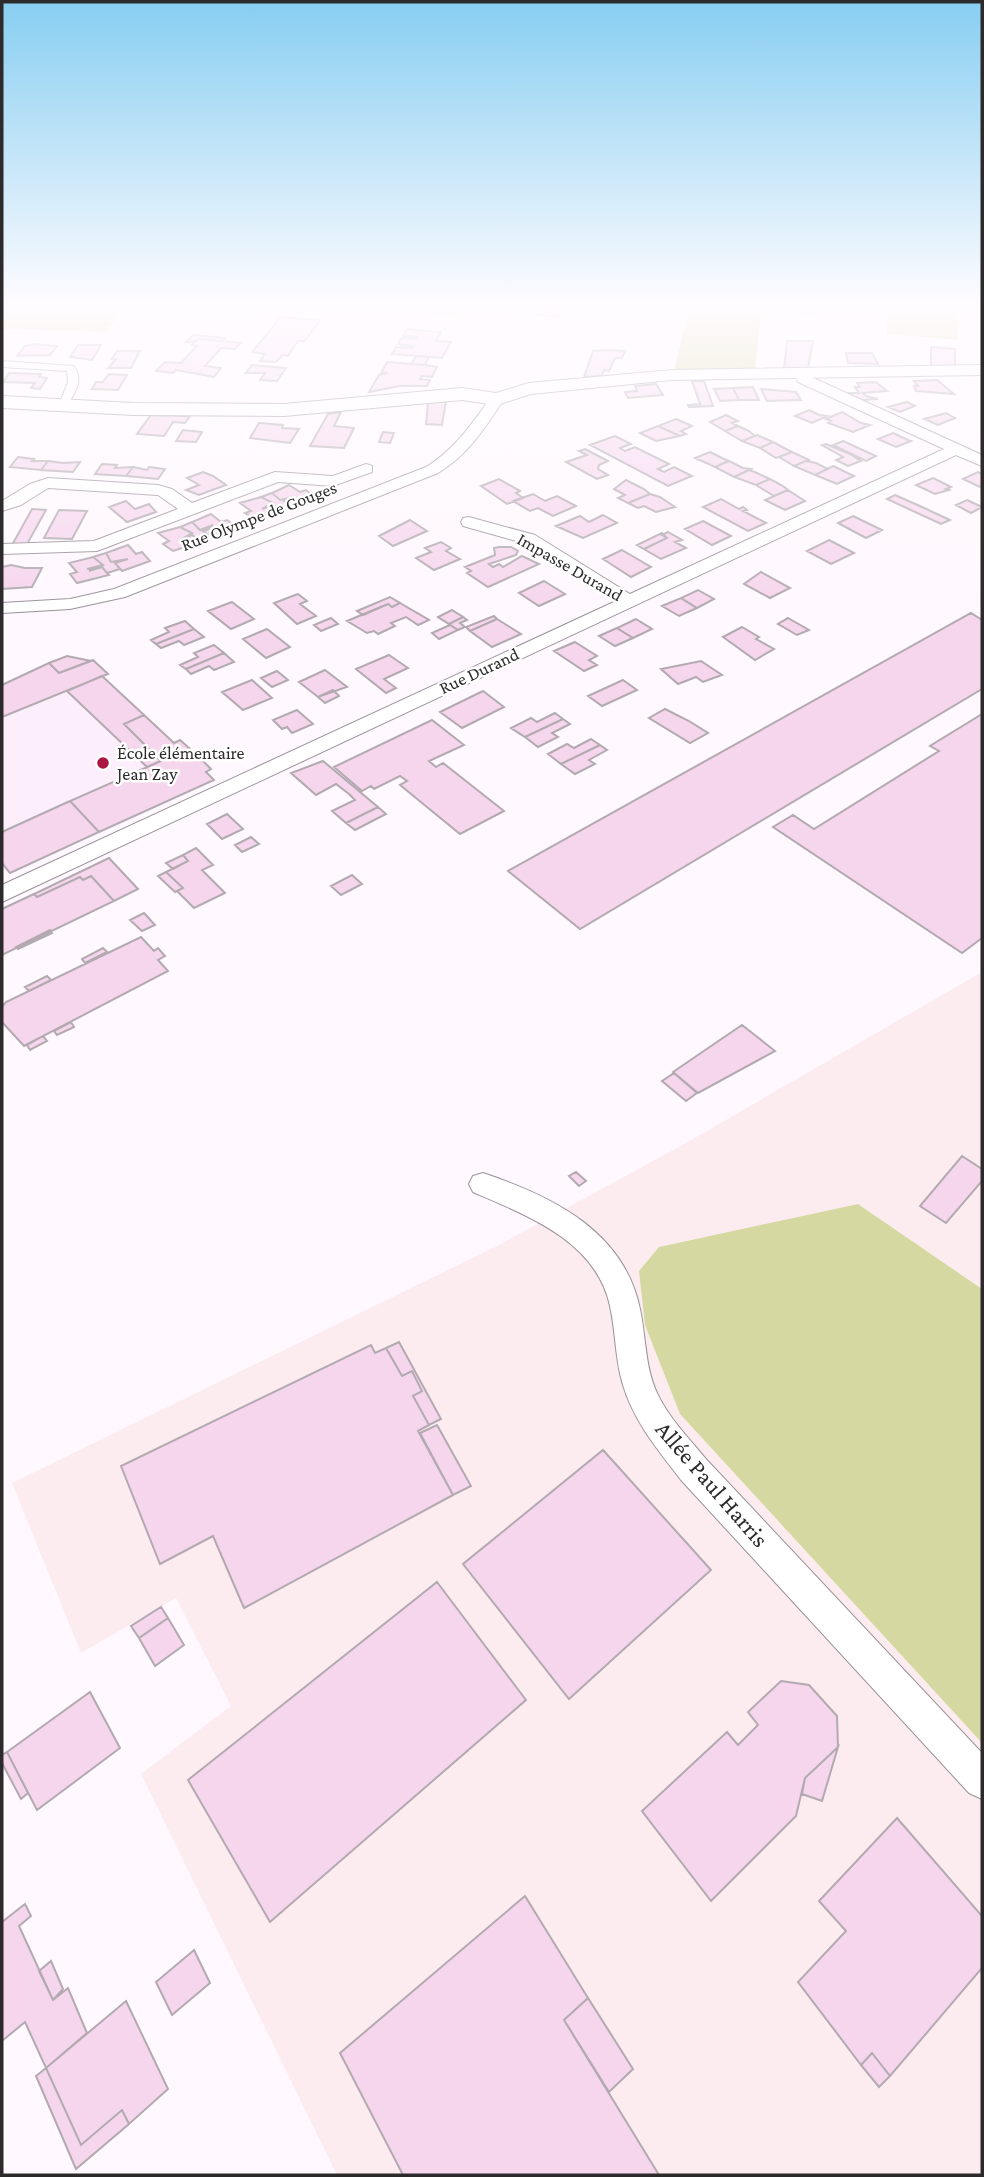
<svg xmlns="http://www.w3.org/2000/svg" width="984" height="2177" viewBox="0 0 984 2177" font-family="'Crimson Pro',serif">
  <rect width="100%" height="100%" fill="#fff8fe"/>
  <!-- industrial -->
  <path fill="#fcecef" d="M982,972V1289L858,1204L680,1414L982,1743V2175H337L141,1774L231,1706L176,1598L81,1653L12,1483L497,1246L686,1143Z"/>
  <!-- built -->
  <path fill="#fceefb" d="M67,656L93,660L108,674L103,677L144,715L174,743L180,740L211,769L206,772L214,780L8,874L2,867V685Z"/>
  <!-- green -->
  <path fill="#d5d9a1" d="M2,305H125L107,332L2,329Z
    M397,305H472L464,318L394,311Z
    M690,305H822L819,315L761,314L755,369L674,371Z
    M888,305H957L958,340L887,334Z
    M858,1204L982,1289V1743L680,1414L645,1325L639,1271L659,1247Z"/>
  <!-- building -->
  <path fill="#f6d6ed" stroke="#b2aab0" stroke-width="2" d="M544,305H563L557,317L538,315Z
    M281,317L320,320L305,341H298L288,356L282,355L276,362L260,361L265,354L252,352Z
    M407,329L441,332L436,341L451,342L442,358L392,354L396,347L412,348L413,346L398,344L401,338L417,339L418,337L403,336Z
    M193,335L225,338L222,341L198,339L194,342H186Z
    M198,339L241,343L235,349L221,348L205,366L221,368L214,377L176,370L173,373L156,371L165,362L181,363L197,346L192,345Z
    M787,341H813L808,368L784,369Z
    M34,344L43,345L57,346L50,355L17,356L25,346Z
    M78,345H101L92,360L70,357Z
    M931,347L955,349V366H931Z
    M608,350L625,351L622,358H615L609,371L604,370L602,376L584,377L593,351Z
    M117,351H140L131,368H108L116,359H112Z
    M846,353H872L878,364L848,363Z
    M416,356L429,357L425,365L411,364Z
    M387,362L425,365L437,367L432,377L422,376L420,379L430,380L427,386H400L369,392L379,375L388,373H381Z
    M252,365L286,368L277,381L260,380L265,373H246Z
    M9,373L41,374L39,377L47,378L40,389L31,388L35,383L3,382Z
    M109,374L127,375L118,390L92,389L96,382H103Z
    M937,380L954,394L916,391L914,386H918L914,381Z
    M692,381H704L713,406L689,407L688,405L700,404Z
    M876,382L887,391L863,393L866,396L878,399L861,400L846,393H859L855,387H860L857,383Z
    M656,384L663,395L628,398L625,392L637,391L635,386Z
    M753,387L759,400H739L733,388Z
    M733,388L739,400L720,401L714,389Z
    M761,389L796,392L801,400L767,401Z
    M446,401L442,425L426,424L428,403Z
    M907,402L915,406L900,412L888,407Z
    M809,410L819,415L827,416L812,423L795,416Z
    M341,412L334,426L354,428L344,448L310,446L328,414Z
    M842,412L861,423L870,425L853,432L828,423L831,421L826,419Z
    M946,413L955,418L938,425L924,419Z
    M151,415L190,416L185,423L173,422L164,436L137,434Z
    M726,415L738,421L732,423L738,426L725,431L710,422Z
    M676,419L692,426L681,431L686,434L680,436L658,426Z
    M259,423L283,425L282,428L299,429L290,443L250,438Z
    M658,426L680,436L656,441L640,433Z
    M738,426L749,431L755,436L742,441L725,431Z
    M183,430L202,432L196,442L176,441Z
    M383,432L394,433L390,443L379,442Z
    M893,433L908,440L911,441L896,447L878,439Z
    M757,435L764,438L773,442L760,448L742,441Z
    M615,436L631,444L620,448L625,451L635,447L669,464L658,469L664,472L674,467L692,476L668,486L590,445Z
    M843,441L876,456L866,461L833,445Z
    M773,442L786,449L792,452L776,458L760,448Z
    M826,444L850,454L861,461L848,466L836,460L843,457L822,445Z
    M585,449L608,461L599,465L598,469L608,475L597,479L566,462L587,455L579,451Z
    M710,452L722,458L729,461L715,467L695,458Z
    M792,452L809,460L794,466L779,457Z
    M18,457L34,459L32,461H48L41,470L10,467Z
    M48,461L63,463L80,462L73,472L41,470Z
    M729,461L743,468L751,469L734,477L715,467Z
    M806,461L816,463L828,469L815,475L794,466Z
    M102,464L117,465L115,468L133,467L126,476L95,474Z
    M833,466L854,476L837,484L815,475Z
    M133,467L147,470L149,467L165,469L158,479L126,476Z
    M749,470L757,473L770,479L756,485L734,477Z
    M203,472L213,476L226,485L199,495L186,490L199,485L187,478Z
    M978,472L982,474V488L963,479Z
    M933,478L951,487L946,489L949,490L935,494L916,485Z
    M499,479L520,491L516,493L523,498L507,504L481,486Z
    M770,479L783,486L788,490L774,496L756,485Z
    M626,480L644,489L650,494L628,503L618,498L625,495L614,489Z
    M289,485L300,492L306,490L316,497L293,507L284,501L294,497L280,500L272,493Z
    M788,490L805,501L785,510L765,500Z
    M272,493L280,500L294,497L284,501L290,506L280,510L273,505L262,509L273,503L261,497Z
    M533,494L545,501L557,496L576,506L553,516L538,508L530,511L513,501Z
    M650,494L660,497L675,507L656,512L644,506L638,508L628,503Z
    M895,495L922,507L950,520L941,524L887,499Z
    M261,497L273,503L262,509L273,505L283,511L256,520L245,513L251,511L240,503Z
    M721,499L739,509L743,507L747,510L743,511L766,523L748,531L703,507Z
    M967,500L982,507L971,513L956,505Z
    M126,501L135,509L149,504L156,512L127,522L109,507Z
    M32,509L46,510L26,546L12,545Z
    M59,510L87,511L72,539L44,538Z
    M211,514L221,522L227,520L237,527L212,538L203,531L213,525L200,530L192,522Z
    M603,515L617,523L583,538L556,526L580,516L589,522Z
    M853,516L882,530L866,538L838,523Z
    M410,520L427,531L393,546L379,536Z
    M703,521L731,536L712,545L685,529Z
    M192,522L200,530L215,527L203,531L210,536L199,540L192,535L180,540L192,533L180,527Z
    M180,527L192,533L180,540L192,535L202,542L173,551L163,544L169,541L158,533Z
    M668,532L682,540L675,542L686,548L661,559L644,549L667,538L662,535Z
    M662,533L667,538L644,549L637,545Z
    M829,540L854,553L831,564L807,551Z
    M441,542L451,548L446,551L460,559L434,570L416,558L431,552L425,548Z
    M128,545L136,554L142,552L150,561L122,571L115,563L128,559L111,562L106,553Z
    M499,547H511L518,551L516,555L489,564L493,567L499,564L503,567L522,556L539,564L488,587L467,573L471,571L465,567L495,555L494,548Z
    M622,550L651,567L631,577L603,559Z
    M106,553L111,562L128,559L115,563L120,569L107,573L102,567L89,571L103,565L93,557Z
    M93,557L103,565L87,569L102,567L109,575L77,583L70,574L77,572L69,563Z
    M11,565L25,568H42L32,587L2,589V567Z
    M761,572L790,588L770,598L744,584Z
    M544,581L565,594L539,606L519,593Z
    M698,590L714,599L697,608L681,598Z
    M298,594L307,601L300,604L316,616L297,624L274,603Z
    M390,597L400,603L392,607L388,604L363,615L357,611Z
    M681,598L697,608L679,616L662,606Z
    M232,602L254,619L231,629L208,611Z
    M400,603L429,620L418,625L406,617L391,623L395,626L378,634L374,631L367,633L347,621L388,604L392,607Z
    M452,610L463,617L449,624L438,617Z
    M971,613L982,620V689L580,929L508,871Z
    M494,616L497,619L470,631L466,627Z
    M463,617L467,620L460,623L465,627L458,630L449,624Z
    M331,618L338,624L321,631L314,625Z
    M788,618L809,630L797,635L778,624Z
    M497,619L521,634L492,647L470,631Z
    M636,619L652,629L633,638L617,628Z
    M185,621L194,629L156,644L151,640L169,632L165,628Z
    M450,625L458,630L439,639L432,633Z
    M742,627L759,637L756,639L774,649L755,660L723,637Z
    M617,628L633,638L615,646L599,636Z
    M194,629L204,637L184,645L179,641L161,648L156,644Z
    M267,629L290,647L266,658L243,639Z
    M575,642L597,656L589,660L597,665L584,671L554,651Z
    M214,645L224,653L186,669L180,665L198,657L194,653Z
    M224,653L234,662L214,670L209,666L191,674L186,669Z
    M389,655L408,668L384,679L396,688L386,693L356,669Z
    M67,656L91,661L59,673L49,663Z
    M93,660L108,674L2,717V685L49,663L59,673Z
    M701,661L722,675L703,682L696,677L678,684L661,669Z
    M325,670L347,687L318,697L299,682Z
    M277,671L288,680L272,687L261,678Z
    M102,676L144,715L124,724L161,761L147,767L67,691Z
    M252,680L272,698L243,710L222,692Z
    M623,680L637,690L602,706L588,696Z
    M333,690L339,696L325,703L318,697Z
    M483,691L504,707L462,728L440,712Z
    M665,709L689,721L708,733L690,743L649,718Z
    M297,710L313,724L292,733L287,727L282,729L273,720Z
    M555,713L563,719L525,737L511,728L531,718L537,722Z
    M982,714V938L962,953L773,827L793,815L814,829L939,751L930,746Z
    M144,715L174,743L180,740L198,756L211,769L206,772L214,780L99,832L70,801L161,761L124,724Z
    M563,719L570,724L552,733L558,737L538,747L525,737Z
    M432,720L464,745L429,761L436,767L443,763L504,811L460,834L400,785L407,781L400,776L374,789L371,786L362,791L334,767Z
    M591,739L600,745L561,764L548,754L567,744L574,748Z
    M600,745L607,750L589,760L595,764L575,774L561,764Z
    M323,761L378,807L346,823L332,811L355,800L349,794L336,784L316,795L291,773Z
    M70,801L99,832L10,873L2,863V832Z
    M378,807L386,814L355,830L346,823Z
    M227,814L243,829L222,839L207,824Z
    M251,837L259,844L242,852L235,845Z
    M196,848L213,865L202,870L225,893L194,908L177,891L183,888L166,872L188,861L183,855Z
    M183,855L188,861L173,869L166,863Z
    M109,858L138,889L114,901L91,876L83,880L80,877L37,897L34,894Z
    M166,872L183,888L175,892L158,876Z
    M352,875L362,884L341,895L331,886Z
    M91,876L114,901L2,955V909L34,894L37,897L80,877L83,880Z
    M144,913L155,925L142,931L130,920Z
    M50,930L52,933L18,949L16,947Z
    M141,937L154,951L158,948L165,956L158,960L168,971L24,1046L2,1022V1007L6,1002Z
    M103,948L107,952L85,963L82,959Z
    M47,976L51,980L29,991L25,987Z
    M71,1022L74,1027L57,1035L54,1031Z
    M742,1025L775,1051L698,1093L673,1072Z
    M43,1036L47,1041L30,1050L27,1045Z
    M674,1073L697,1093L686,1101L662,1081Z
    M962,1156L982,1169V1181L946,1223L920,1206Z
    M576,1172L586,1181L579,1186L569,1176Z
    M399,1342L441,1419L429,1425L413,1396L422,1391L412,1371L402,1376L386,1348Z
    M371,1345L375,1353L386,1348L402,1376L412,1371L422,1391L413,1396L429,1425L418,1431L453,1495L244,1608L213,1536L160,1564L121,1466Z
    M437,1425L471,1486L453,1495L420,1433Z
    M603,1450L711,1570L569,1699L463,1564Z
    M437,1582L526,1700L270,1922L188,1780Z
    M161,1607L168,1618L139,1638L131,1626Z
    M168,1618L184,1645L155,1666L139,1638Z
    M781,1681L809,1685L837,1716L838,1747L805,1778L796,1816L711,1901L642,1811L727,1732L738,1745L758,1725L748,1712Z
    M90,1692L120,1748L37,1810L7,1752Z
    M838,1747L822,1801L802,1794L805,1778Z
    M7,1752L28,1793L21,1799L2,1763V1755Z
    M897,1818L982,1916V1968L890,2076L872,2053L861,2065L798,1982L846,1931L819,1901Z
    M525,1896L588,1998L564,2020L659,2175H403L340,2053Z
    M25,1904L31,1916L19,1926L53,2000L68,1988L87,2033L46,2068L25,2022L2,2041V1922Z
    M194,1950L210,1983L172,2015L156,1982Z
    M51,1961L63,1989L53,2000L39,1971Z
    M588,1998L633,2069L609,2092L564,2020Z
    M126,2001L168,2089L129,2124L122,2110L81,2145L46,2068Z
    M872,2053L890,2076L879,2087L861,2065Z
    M46,2068L81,2145L122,2110L129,2124L76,2169L36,2076Z"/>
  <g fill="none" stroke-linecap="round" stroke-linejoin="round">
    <defs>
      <path id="pedestrian" d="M2,361L74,366C84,381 75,393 66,407H58L68,382L67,371L2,367Z"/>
      <path id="minor" d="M801,369L806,370L809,376L982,455V466L956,455L2,902V885L616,601L523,543L463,526L461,522L463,518L469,517L535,535L630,594L944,449L798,382L794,373Z
        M497,395L504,399C485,428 468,455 438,473L125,597L70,609L2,613V603L70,599L114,589L426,467C456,449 472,423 492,396Z
        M366,464L372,466V472L333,486L278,482L97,551L2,554V544L94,541L178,509L158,495L48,488L21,505L2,511V501L30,484L48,478L158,485L172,489L192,503L275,472L333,476Z
        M483,1173C552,1196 624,1231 640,1309C646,1337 645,1367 657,1393C668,1417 688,1437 705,1458L982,1753V1799L969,1793L681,1480C659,1451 634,1422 623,1385C615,1360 616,1333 610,1306C596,1241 528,1216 473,1192L469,1184L473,1176Z"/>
      <path id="tertiary" d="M982,365V375L672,380L531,394L497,405L462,400L284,416L133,415L2,408V396L133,403L284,404L462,388L496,393L529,383L672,370Z"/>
    </defs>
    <!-- pedestrian casing -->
    <use href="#pedestrian" stroke="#999299" stroke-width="2"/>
    <!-- minor casing -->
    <use href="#minor" stroke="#999299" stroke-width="2"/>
    <!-- tertiary casing -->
    <use href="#tertiary" stroke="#999299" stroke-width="2"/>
    <!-- pedestrian -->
    <use href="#pedestrian" fill="#fff" fill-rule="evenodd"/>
    <!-- minor -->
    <use href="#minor" fill="#fff" fill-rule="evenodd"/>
    <!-- tertiary -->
    <use href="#tertiary" fill="#fff" fill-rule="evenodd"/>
  </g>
  <!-- sky -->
  <linearGradient id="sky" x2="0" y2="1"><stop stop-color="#87cef1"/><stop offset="0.5" stop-color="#fffcff"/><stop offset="1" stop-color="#fffcff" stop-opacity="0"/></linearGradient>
  <rect width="984" height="610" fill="url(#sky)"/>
  <!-- markers -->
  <circle fill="#ab1541" stroke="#fff" stroke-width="2.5" cx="103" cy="763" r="7"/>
  <g text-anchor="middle" stroke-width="5" stroke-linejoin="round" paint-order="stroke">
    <!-- far-street labels -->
    <g font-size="18" fill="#2d2a2c" stroke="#fff">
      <text transform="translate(259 516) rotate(-21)" y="6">Rue Olympe de Gouges</text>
      <text transform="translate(570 567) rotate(30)" y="6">Impasse Durand</text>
      <text transform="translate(479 671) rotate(-25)" y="6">Rue Durand</text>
    </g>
    <!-- far-poi labels -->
    <g font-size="18" fill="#2d2a2c" stroke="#fff" text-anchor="start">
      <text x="117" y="759">École élémentaire<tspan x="117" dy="21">Jean Zay</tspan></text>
    </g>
    <!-- near-street labels -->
    <g font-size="24" fill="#2d2a2c" stroke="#fff">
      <text transform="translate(712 1484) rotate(49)" y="8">Allée Paul Harris</text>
    </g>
  </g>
  <!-- border -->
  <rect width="984" height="2177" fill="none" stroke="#2d2a2c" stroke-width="7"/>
</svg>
